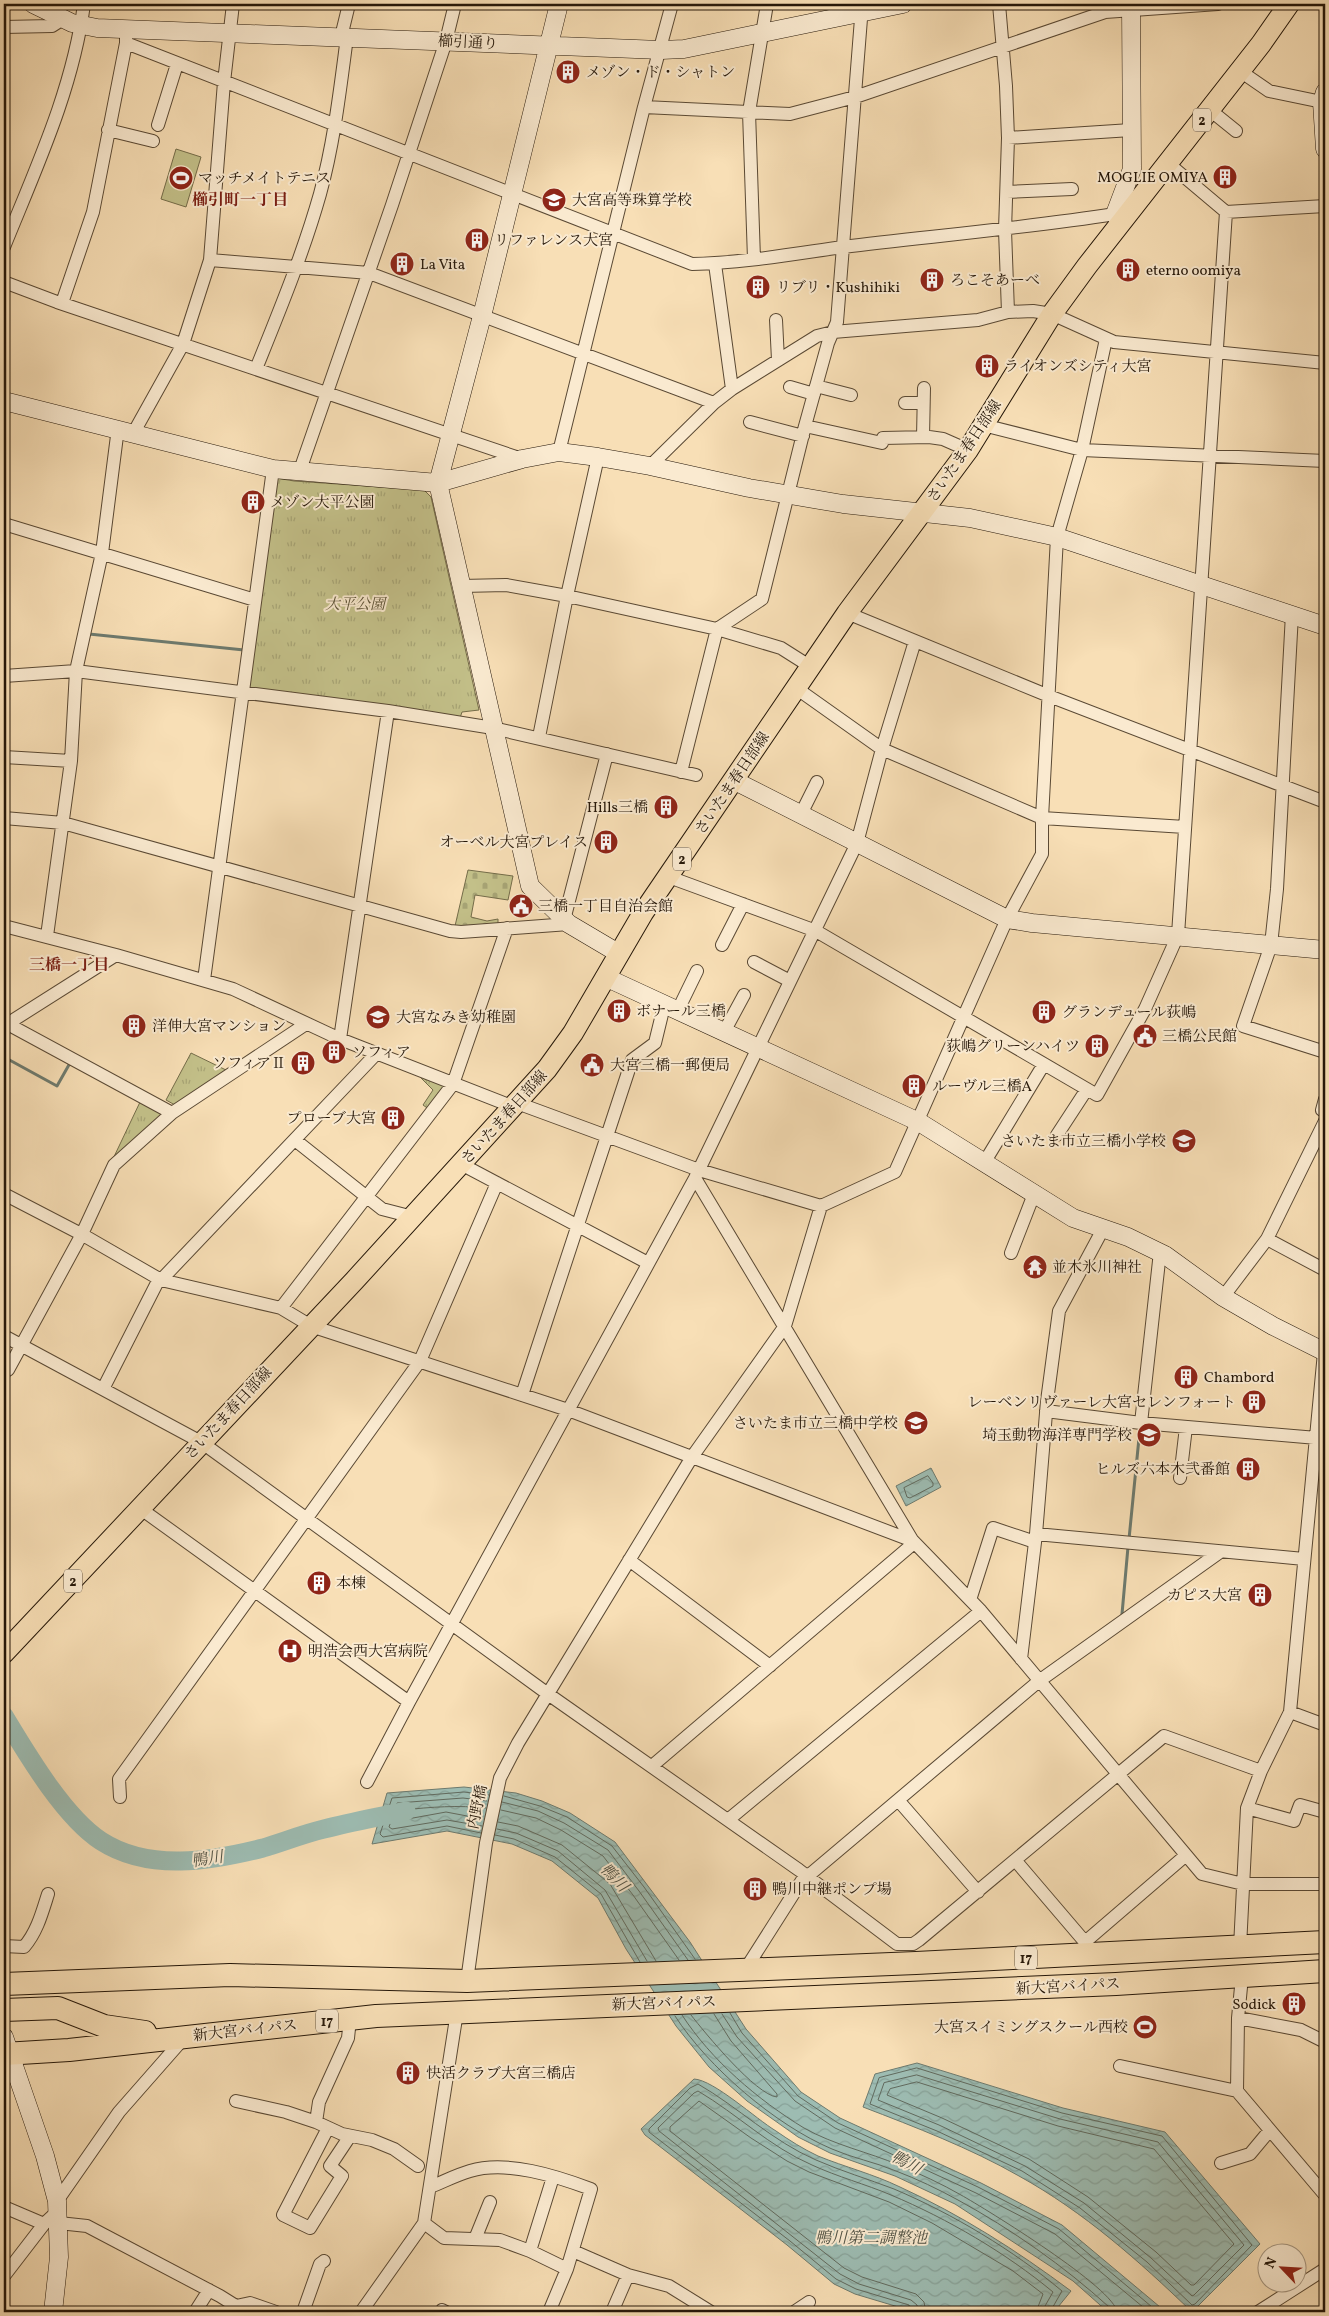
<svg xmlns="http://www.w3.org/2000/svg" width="1329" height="2316" viewBox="0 0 1329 2316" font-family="Vollkorn,'Noto Serif JP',serif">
  <defs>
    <pattern id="cemetery-stones" width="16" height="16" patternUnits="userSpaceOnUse" patternTransform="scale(1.25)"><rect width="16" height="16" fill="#c3c089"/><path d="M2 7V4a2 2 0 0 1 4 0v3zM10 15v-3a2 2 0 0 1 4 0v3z" fill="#a7a475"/></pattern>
    <pattern id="park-tufts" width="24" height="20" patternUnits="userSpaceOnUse" patternTransform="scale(1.25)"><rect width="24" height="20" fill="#c3c089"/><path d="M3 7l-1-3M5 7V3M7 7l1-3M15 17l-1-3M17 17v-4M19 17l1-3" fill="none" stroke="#a7a475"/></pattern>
    <pattern id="water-waves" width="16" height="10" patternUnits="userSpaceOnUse" patternTransform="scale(1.25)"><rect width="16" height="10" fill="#9dbcb2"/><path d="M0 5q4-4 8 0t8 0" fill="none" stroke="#87a198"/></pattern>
  </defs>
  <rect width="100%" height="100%" fill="#f8dfb6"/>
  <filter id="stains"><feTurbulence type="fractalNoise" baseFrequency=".004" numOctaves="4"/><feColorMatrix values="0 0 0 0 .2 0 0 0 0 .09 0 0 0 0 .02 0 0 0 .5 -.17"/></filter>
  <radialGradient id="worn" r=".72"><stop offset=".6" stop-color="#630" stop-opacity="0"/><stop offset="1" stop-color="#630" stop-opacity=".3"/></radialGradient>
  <!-- cemetery -->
  <path fill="url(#cemetery-stones)" stroke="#746c49" d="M468,870L513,876L508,900L475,895L471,917L487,921L498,919V924L455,926Z"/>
  <!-- park -->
  <path fill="url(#park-tufts)" stroke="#746c49" d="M276,478L294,481L424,490L431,497L479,710L462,712L460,718L245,688Z
    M191,1053L226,1070L175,1105L166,1100Z
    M414,1071L448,1085L430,1110L423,1105L433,1090Z
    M141,1100L166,1113L111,1163Z"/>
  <!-- garden -->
  <path fill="#c3c089" stroke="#746c49" d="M176,149L201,157L186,207L161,199Z"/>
  <!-- water -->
  <path fill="url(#water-waves)" stroke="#6d7a6e" d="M931,1468L941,1487L906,1506L896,1486Z
    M464,1787L516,1793L542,1801L570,1813L615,1842L690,1942L746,2029L801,2092L840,2118L981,2183L1062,2225L1166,2312H1108L1073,2281L955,2204L895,2176L830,2153L798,2137L747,2101L709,2067L676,2026L626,1949L598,1898L552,1861L512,1844L447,1831L372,1844L387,1793Z
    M917,2063L1063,2108L1165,2132L1260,2244L1192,2312C1139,2261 1084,2212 1019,2176C970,2148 915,2127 863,2107L875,2074Z
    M694,2079C714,2080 756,2119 776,2131C789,2140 803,2149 818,2156C845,2167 873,2174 900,2187C961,2215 1016,2250 1071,2291L1054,2312H915L855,2294L834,2284L787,2245L645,2135L641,2129Z"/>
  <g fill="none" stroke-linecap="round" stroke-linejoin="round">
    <!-- shore -->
    <path stroke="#616a5e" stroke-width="1" d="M928,1476L933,1483V1486L910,1498L907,1497L904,1488Z
      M504,1796L540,1806L567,1817L612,1846L644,1887L695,1959
      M502,1802L538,1811L564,1823L608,1850L639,1891L688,1960
      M501,1810L536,1818L561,1830L603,1856L633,1895L679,1960
      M483,1819L446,1812L402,1820L400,1817L403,1810C431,1807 458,1805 486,1808
      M498,1822L518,1826L562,1845L610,1884L656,1961
      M482,1826L447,1820L392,1829L389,1827L397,1803L463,1798L487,1801
      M497,1829L516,1833L558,1851L605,1890L647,1961
      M481,1833L447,1826L383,1837L380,1834L392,1798L464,1792L489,1795
      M495,1835L514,1839L555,1857L601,1894L640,1962
      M730,2013L742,2033L798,2096L838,2123L978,2187L1059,2229L1158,2312
      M722,2014L737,2037L795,2101L835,2128L976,2193L1055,2234L1149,2312
      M682,2015C711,2060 758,2100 804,2128C834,2145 868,2152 899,2165C920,2174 942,2184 961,2195C986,2209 1116,2289 1117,2312
      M691,2015C705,2033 756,2095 777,2097V2094L731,2041L714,2014
      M675,2016C708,2067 775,2125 832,2149C852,2158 875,2162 896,2171C917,2179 938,2189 958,2200C1011,2229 1064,2266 1109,2307L1111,2312
      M917,2068L1062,2113L1162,2136L1252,2245L1195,2304L1192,2305L1147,2262L1080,2208L1022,2171L937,2131L870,2104L879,2078Z
      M917,2075L1060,2119L1158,2142L1244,2245L1194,2295L1192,2296L1151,2258L1084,2203L1025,2166L939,2125L878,2100L884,2083Z
      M917,2082L1058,2126L1154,2149L1234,2244L1194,2285H1191L1156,2252L1088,2197L1029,2159L942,2118L887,2095L890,2089Z
      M912,2312L909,2305L856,2289L836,2279L790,2241L649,2132V2129L690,2088L698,2084C738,2107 772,2141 816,2160C841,2171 868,2179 894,2189C953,2214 1013,2250 1062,2291L1050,2312
      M918,2312L917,2305L911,2300L859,2284L840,2274L659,2131L658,2128L694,2093L698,2091C737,2114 770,2147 812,2165C838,2177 865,2184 891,2195C948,2219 1006,2253 1053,2292L1045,2306L1044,2312
      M926,2312L924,2302L916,2294L862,2277L844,2268L670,2131V2127L699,2101L751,2138L787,2161L809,2172L889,2202L932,2223L1013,2271L1043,2294L1036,2312"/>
    <!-- stream -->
    <path stroke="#6d7a6e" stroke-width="3" d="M89,634L244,650
      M4,1057L57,1086L70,1063
      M1129,1539L1140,1428
      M1122,1614L1128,1547"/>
    <!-- river -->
    <path stroke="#9dbcb2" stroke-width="19" d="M4,1716C27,1754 64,1817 101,1841C149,1872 211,1861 263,1848C283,1842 303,1834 324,1829C351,1822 379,1817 406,1811"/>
    <defs>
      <path id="street" d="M999,4L1006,86L1008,138L1005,230L1008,312
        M4,27L52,26L63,19
        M341,37L349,4
        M126,43L692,264C743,263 793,254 843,247C934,236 1025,228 1115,214
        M1240,71L1269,91L1322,102
        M644,107L790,114L855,97L1105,12L1218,4
        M1210,110L1236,131
        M158,125L177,64
        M108,130L153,141
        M1008,138L1131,130
        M1169,164L1226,212L1325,206
        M1007,192L1072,189
        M4,247C36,168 73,89 84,4
        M754,259L749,112L767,4
        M210,260L369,273L714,403
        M715,264L732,389
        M4,282L57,302L522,459
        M62,303L93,212L126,43V35
        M776,320L778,360
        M256,369C279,312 303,254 320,194C334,143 340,90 347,37
        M816,386L851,395
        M790,387L814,394
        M905,403H923
        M750,422L803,436
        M983,425L1082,450L1325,461
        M805,426L882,443L883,438L929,437L943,439L968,450
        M134,432L183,344L210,260L224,82L233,4
        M923,437L924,388
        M559,452L644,107L672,4
        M650,466L714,403L732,389L817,336L833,332L978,320L1008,312L1033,311L1052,314L1114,342L1325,363
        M299,473L392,205L446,41L455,4
        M4,524L255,600
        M462,586L506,585L567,596L717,629L781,648L811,667
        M847,613L1049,696L1325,802
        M1292,614L1277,889L1271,945L1243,1026L1325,1052
        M4,676L76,671L388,711L493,728L696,775
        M796,688L882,749L1042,818L1185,827
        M539,737L567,596L598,457
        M4,757L71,761
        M681,772L717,629L762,599L805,426L828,343L837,322L862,6
        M801,814L817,782
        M4,818L63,823L450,931L461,932L569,924
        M669,877L816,931L1097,1095L1145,1009L1178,935L1226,212
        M564,920L607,754
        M4,926L116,955L233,989L340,1039L514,1107
        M47,936L71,761L76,671L102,553L118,428
        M722,945L743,904
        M754,962L790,981
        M204,980L273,469
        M677,1012L697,971
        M4,1022L172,1113
        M4,1026L116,955
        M724,1032L744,995
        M340,1039L388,711
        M1325,1099L1322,1110L1325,1112
        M517,1103L699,1170L821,1206
        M1057,1135L1087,1089
        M295,1140L382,1209L413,1217
        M984,1163L1044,1064
        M461,1164L648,1263
        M4,1194L83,1235L161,1280L281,1308L311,1326L568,1410L913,1541L981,1611L1202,1874L1243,1884H1325
        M1267,1239L1325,1270
        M1011,1253L1034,1194
        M161,1280L377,1053
        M1223,1297L1267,1239L1325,1121
        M281,1308L453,1084L507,928
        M4,1336L201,1442L548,1694L799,1870L897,1944H913L919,1940L1164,1736L1261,1771
        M8,1370L82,1234L114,1165L172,1113L306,1024
        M103,1389L159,1279
        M522,1395L632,1060L655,1043L664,1006
        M1046,1411L1141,1423L1317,1438L1323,1435
        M1141,1423L1160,1252
        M1180,1478L1186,1427
        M141,1509L409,1702
        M1036,1534L1304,1559
        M629,1560L770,1666
        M970,1600L993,1528L1035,1542
        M1021,1659L1036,1534L1047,1401L1059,1311L1103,1229
        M1290,1712L1325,1725
        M652,1766L914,1543L695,1178
        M367,1782L409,1702L695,1178L857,843L882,749L915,641
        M120,1797L119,1779L420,1361L497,1183
        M898,1800L978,1892
        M1247,1808L1294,1821L1300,1805L1325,1812
        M728,1820L981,1611
        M1015,1860L1085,1942
        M808,1876L1039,1681L1220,1552
        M4,1946L24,1947C37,1932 42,1913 48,1894
        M1240,1947L1247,1808L1261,1771L1290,1712L1325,1342
        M1083,1955L1085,1942L1185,1856
        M745,1970L806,1874
        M467,1981L486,1843L500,1778L518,1743L692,1457L785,1326L821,1206L895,1172L1007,919L1042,854V818L1057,537L1082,450L1106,339
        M1238,2018L1301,2030L1325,2042
        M1120,2066L1237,2091L1325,2195
        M1237,2091L1238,2018L1241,1987
        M236,2101L286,2112L316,2122L342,2134L372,2140L394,2149L418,2166
        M316,2122L319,2102L348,2038L350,2019
        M328,2128L283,2215L310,2228L342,2176L330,2166L350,2136
        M1221,2163L1250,2154L1270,2130
        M430,2187C443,2182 456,2175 470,2171C507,2160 556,2176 591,2189L567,2269L549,2312
        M57,2201L119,2112L184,2038
        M4,2207L44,2224
        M59,2223L87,2226L220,2296L236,2306L234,2312
        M424,2223L444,2238L500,2240L530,2251L567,2269
        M475,2239L490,2202
        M530,2251L553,2177
        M573,2251L628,2275L669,2286L711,2312
        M4,2276L44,2224L58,2211
        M236,2306L250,2303L276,2312
        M195,2312L209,2290
        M303,2312L320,2264L324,2261
        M361,2312L424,2223L457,2012
        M441,2312L442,2310L446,2312
        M612,2312L628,2275
        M794,2312L809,2302
        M1258,2312L1325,2269"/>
      <path id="secondary" d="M33,4L72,23L97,28L661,50L684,49L903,4
        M559,4L482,316L438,483L530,886L569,924L618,953
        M1325,92L1322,102L1325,149
        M1121,223L1115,214L1132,169L1131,4
        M4,401L273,469L438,483L522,459L559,452L598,457L650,466L749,488L843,504L970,518L1057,537L1325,626
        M735,781L1007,919L1032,923L1325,950
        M605,977L919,1122L1073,1218L1128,1237L1165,1255L1223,1297L1273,1326L1325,1352
        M4,2037L45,2156L57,2201L59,2257L53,2312"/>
      <path id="primary" d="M4,1653L355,1280L547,1069L573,1033L643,913L847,613L968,450L1052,314L1087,266L1261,44L1289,4"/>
      <path id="highway" d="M4,1984L230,1975L467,1981L916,1963L1325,1942
        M4,2010L58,2008L104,2026L145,2032
        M4,2054L69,2050L376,2016L1116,1984L1325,1971"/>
    </defs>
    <!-- street casing -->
    <use href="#street" stroke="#5a4934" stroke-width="14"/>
    <!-- secondary casing -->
    <use href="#secondary" stroke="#251709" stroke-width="19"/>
    <!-- primary casing -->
    <use href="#primary" stroke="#251709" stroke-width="22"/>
    <!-- highway casing -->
    <use href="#highway" stroke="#251709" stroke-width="24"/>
    <!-- street -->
    <use href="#street" stroke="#faead0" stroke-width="12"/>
    <!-- secondary -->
    <use href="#secondary" stroke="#faead0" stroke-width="18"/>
    <!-- primary -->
    <use href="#primary" stroke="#f8dfb6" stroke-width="20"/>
    <!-- highway -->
    <use href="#highway" stroke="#f8dfb6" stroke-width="22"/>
  </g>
  <!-- icons -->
  <defs>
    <symbol id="building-disc" viewBox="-11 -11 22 22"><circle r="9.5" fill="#8f2418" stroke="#faead0"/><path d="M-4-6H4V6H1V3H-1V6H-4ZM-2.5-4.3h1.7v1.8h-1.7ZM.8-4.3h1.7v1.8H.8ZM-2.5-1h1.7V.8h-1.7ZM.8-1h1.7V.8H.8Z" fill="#fff"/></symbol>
    <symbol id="stadium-disc" viewBox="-11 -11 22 22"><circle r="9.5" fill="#8f2418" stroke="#faead0"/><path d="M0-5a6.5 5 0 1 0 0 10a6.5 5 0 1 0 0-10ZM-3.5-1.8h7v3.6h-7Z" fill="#fff"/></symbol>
    <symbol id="school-disc" viewBox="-11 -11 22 22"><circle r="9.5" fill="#8f2418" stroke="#faead0"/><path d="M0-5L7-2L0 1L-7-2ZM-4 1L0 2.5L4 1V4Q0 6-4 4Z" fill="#fff"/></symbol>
    <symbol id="civic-disc" viewBox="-11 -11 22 22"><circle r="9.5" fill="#8f2418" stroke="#faead0"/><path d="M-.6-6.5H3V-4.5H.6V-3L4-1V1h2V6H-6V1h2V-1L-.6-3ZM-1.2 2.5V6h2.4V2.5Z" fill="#fff"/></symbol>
    <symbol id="temple-disc" viewBox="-11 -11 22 22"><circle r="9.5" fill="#8f2418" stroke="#faead0"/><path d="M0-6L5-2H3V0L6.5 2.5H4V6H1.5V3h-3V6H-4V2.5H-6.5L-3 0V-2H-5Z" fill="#fff"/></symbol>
    <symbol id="university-disc" viewBox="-11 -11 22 22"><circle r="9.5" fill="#8f2418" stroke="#faead0"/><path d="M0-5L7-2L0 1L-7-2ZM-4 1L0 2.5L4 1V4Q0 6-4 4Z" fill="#fff"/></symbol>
    <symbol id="hospital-disc" viewBox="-11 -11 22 22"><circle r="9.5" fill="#8f2418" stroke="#faead0"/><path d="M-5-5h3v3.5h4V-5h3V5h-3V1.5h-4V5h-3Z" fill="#fff"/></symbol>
  </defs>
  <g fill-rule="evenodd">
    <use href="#building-disc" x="554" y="58" width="28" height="28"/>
    <use href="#building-disc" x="1211" y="163" width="28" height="28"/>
    <use href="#stadium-disc" x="167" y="164" width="28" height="28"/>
    <use href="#school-disc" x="540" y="186" width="28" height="28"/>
    <use href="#building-disc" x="463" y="226" width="28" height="28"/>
    <use href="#building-disc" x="388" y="250" width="28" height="28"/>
    <use href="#building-disc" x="1114" y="256" width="28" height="28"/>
    <use href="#building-disc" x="918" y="266" width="28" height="28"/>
    <use href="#building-disc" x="744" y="273" width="28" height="28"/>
    <use href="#building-disc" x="973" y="352" width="28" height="28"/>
    <use href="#building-disc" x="239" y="488" width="28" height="28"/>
    <use href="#building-disc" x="652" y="793" width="28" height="28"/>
    <use href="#building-disc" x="592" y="828" width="28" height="28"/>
    <use href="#civic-disc" x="507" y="892" width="28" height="28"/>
    <use href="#building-disc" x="605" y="997" width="28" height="28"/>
    <use href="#building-disc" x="1030" y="998" width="28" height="28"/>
    <use href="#school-disc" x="364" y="1003" width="28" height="28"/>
    <use href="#building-disc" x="120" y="1012" width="28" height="28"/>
    <use href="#civic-disc" x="1131" y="1022" width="28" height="28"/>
    <use href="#building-disc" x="1083" y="1032" width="28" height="28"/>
    <use href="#building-disc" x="320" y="1038" width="28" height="28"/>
    <use href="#building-disc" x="289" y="1049" width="28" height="28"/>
    <use href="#civic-disc" x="578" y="1051" width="28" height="28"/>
    <use href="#building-disc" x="900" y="1072" width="28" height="28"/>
    <use href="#building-disc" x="379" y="1104" width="28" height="28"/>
    <use href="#school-disc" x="1170" y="1127" width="28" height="28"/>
    <use href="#temple-disc" x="1021" y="1253" width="28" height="28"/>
    <use href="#building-disc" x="1172" y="1363" width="28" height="28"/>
    <use href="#building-disc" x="1240" y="1388" width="28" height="28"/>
    <use href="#school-disc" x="902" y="1409" width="28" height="28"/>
    <use href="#university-disc" x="1135" y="1421" width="28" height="28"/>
    <use href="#building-disc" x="1234" y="1455" width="28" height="28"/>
    <use href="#building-disc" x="305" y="1569" width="28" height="28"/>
    <use href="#building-disc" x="1246" y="1581" width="28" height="28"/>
    <use href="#hospital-disc" x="276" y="1637" width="28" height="28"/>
    <use href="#building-disc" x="741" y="1875" width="28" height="28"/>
    <use href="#building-disc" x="1280" y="1990" width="28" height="28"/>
    <use href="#stadium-disc" x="1131" y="2013" width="28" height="28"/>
    <use href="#building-disc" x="394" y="2059" width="28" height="28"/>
  </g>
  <g text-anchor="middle" stroke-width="4" stroke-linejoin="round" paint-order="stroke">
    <!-- shield labels -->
    <g fill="#faead0" stroke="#655645" stroke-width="1">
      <rect x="1193" y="108.5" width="18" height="23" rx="4"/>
      <rect x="673" y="847.5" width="18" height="23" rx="4"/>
      <rect x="64" y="1569.5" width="18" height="23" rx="4"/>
      <rect x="1015" y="1946.5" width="22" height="23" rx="4"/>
      <rect x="316" y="2009.5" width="22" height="23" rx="4"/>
    </g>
    <g font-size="14" font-weight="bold" fill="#251709">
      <text x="1202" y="125">2</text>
      <text x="682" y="864">2</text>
      <text x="73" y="1586">2</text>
      <text x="1026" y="1963">17</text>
      <text x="327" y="2026">17</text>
    </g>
    <!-- street labels -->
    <g font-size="15" fill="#251709" stroke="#faead0">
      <text transform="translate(468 42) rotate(3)" y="5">櫛引通り</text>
      <text transform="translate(964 451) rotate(-56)" y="5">さいたま春日部線</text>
      <text transform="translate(732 783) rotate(-56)" y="5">さいたま春日部線</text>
      <text transform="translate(504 1117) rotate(-48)" y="5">さいたま春日部線</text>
      <text transform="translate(228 1413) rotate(-47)" y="5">さいたま春日部線</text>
      <text transform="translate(477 1807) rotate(-78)" y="5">内野橋</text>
      <text transform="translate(1068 1986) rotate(-3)" y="5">新大宮バイパス</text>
      <text transform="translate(664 2003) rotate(-2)" y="5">新大宮バイパス</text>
      <text transform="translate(245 2030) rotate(-6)" y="5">新大宮バイパス</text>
    </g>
    <!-- poi labels -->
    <g font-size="15" fill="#251709" stroke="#faead0" text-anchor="start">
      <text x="586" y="77">メゾン・ド・シャトン</text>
      <text x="1208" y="182" text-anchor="end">MOGLIE OMIYA</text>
      <text x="198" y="183">マッチメイトテニス</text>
      <text x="572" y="205">大宮高等珠算学校</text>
      <text x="494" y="245">リファレンス大宮</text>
      <text x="420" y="269">La Vita</text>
      <text x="1146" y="275">eterno oomiya</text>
      <text x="950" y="285">ろこそあーべ</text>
      <text x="776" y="292">リブリ・Kushihiki</text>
      <text x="1004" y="371">ライオンズシティ大宮</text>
      <text x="270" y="507">メゾン大平公園</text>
      <text x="648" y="812" text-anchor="end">Hills三橋</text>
      <text x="588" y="847" text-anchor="end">オーベル大宮プレイス</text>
      <text x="538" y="911">三橋一丁目自治会館</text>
      <text x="636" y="1016">ボナール三橋</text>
      <text x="1062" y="1017">グランデュール荻嶋</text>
      <text x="396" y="1022">大宮なみき幼稚園</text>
      <text x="152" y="1031">洋伸大宮マンション</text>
      <text x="1162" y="1041">三橋公民館</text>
      <text x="1080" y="1051" text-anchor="end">荻嶋グリーンハイツ</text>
      <text x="352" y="1057">ソフィア</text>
      <text x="286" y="1068" text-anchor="end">ソフィアⅡ</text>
      <text x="610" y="1070">大宮三橋一郵便局</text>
      <text x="932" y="1091">ルーヴル三橋A</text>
      <text x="376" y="1123" text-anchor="end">プローブ大宮</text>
      <text x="1166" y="1146" text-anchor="end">さいたま市立三橋小学校</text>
      <text x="1052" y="1272">並木氷川神社</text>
      <text x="1204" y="1382">Chambord</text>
      <text x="1236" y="1407" text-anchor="end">レーベンリヴァーレ大宮セレンフォート</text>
      <text x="898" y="1428" text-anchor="end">さいたま市立三橋中学校</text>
      <text x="1132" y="1440" text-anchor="end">埼玉動物海洋専門学校</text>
      <text x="1230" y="1474" text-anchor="end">ヒルズ六本木弐番館</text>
      <text x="336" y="1588">本棟</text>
      <text x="1242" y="1600" text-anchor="end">カピス大宮</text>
      <text x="308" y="1656">明浩会西大宮病院</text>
      <text x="772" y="1894">鴨川中継ポンプ場</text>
      <text x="1276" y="2009" text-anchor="end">Sodick</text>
      <text x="1128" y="2032" text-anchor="end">大宮スイミングスクール西校</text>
      <text x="426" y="2078">快活クラブ大宮三橋店</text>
    </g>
    <!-- park labels -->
    <g font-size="15" font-style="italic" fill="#5c5236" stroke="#faead0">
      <text x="355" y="609">大平公園</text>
    </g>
    <!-- neighbourhood labels -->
    <g font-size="16" font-weight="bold" fill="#7a1f14" stroke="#faead0">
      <text x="240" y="205">櫛引町一丁目</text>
      <text x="69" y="970">三橋一丁目</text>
    </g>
    <!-- water labels -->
    <g font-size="16" font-style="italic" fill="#4f5144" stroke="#faead0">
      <text transform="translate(207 1858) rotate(-9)" y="6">鴨川</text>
      <text transform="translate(615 1877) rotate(46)" y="6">鴨川</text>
      <text transform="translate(907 2162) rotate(28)" y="6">鴨川</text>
      <text x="871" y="2243">鴨川第二調整池</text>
    </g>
  </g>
  <!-- margin -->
  <rect width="1329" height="2316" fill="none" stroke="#f8dfb6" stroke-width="20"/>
  <rect x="5" y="5" width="1319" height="2306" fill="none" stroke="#251709" stroke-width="2.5"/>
  <rect x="10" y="10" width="1309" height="2296" fill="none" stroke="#251709"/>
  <!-- north arrow -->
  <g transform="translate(1282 2268) rotate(295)"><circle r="24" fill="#faead0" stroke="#a59680"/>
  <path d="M0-4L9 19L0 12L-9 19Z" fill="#8f2418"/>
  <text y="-8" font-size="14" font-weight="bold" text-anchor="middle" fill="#251709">N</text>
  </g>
  <rect width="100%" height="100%" filter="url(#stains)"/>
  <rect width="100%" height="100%" fill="url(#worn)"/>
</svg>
